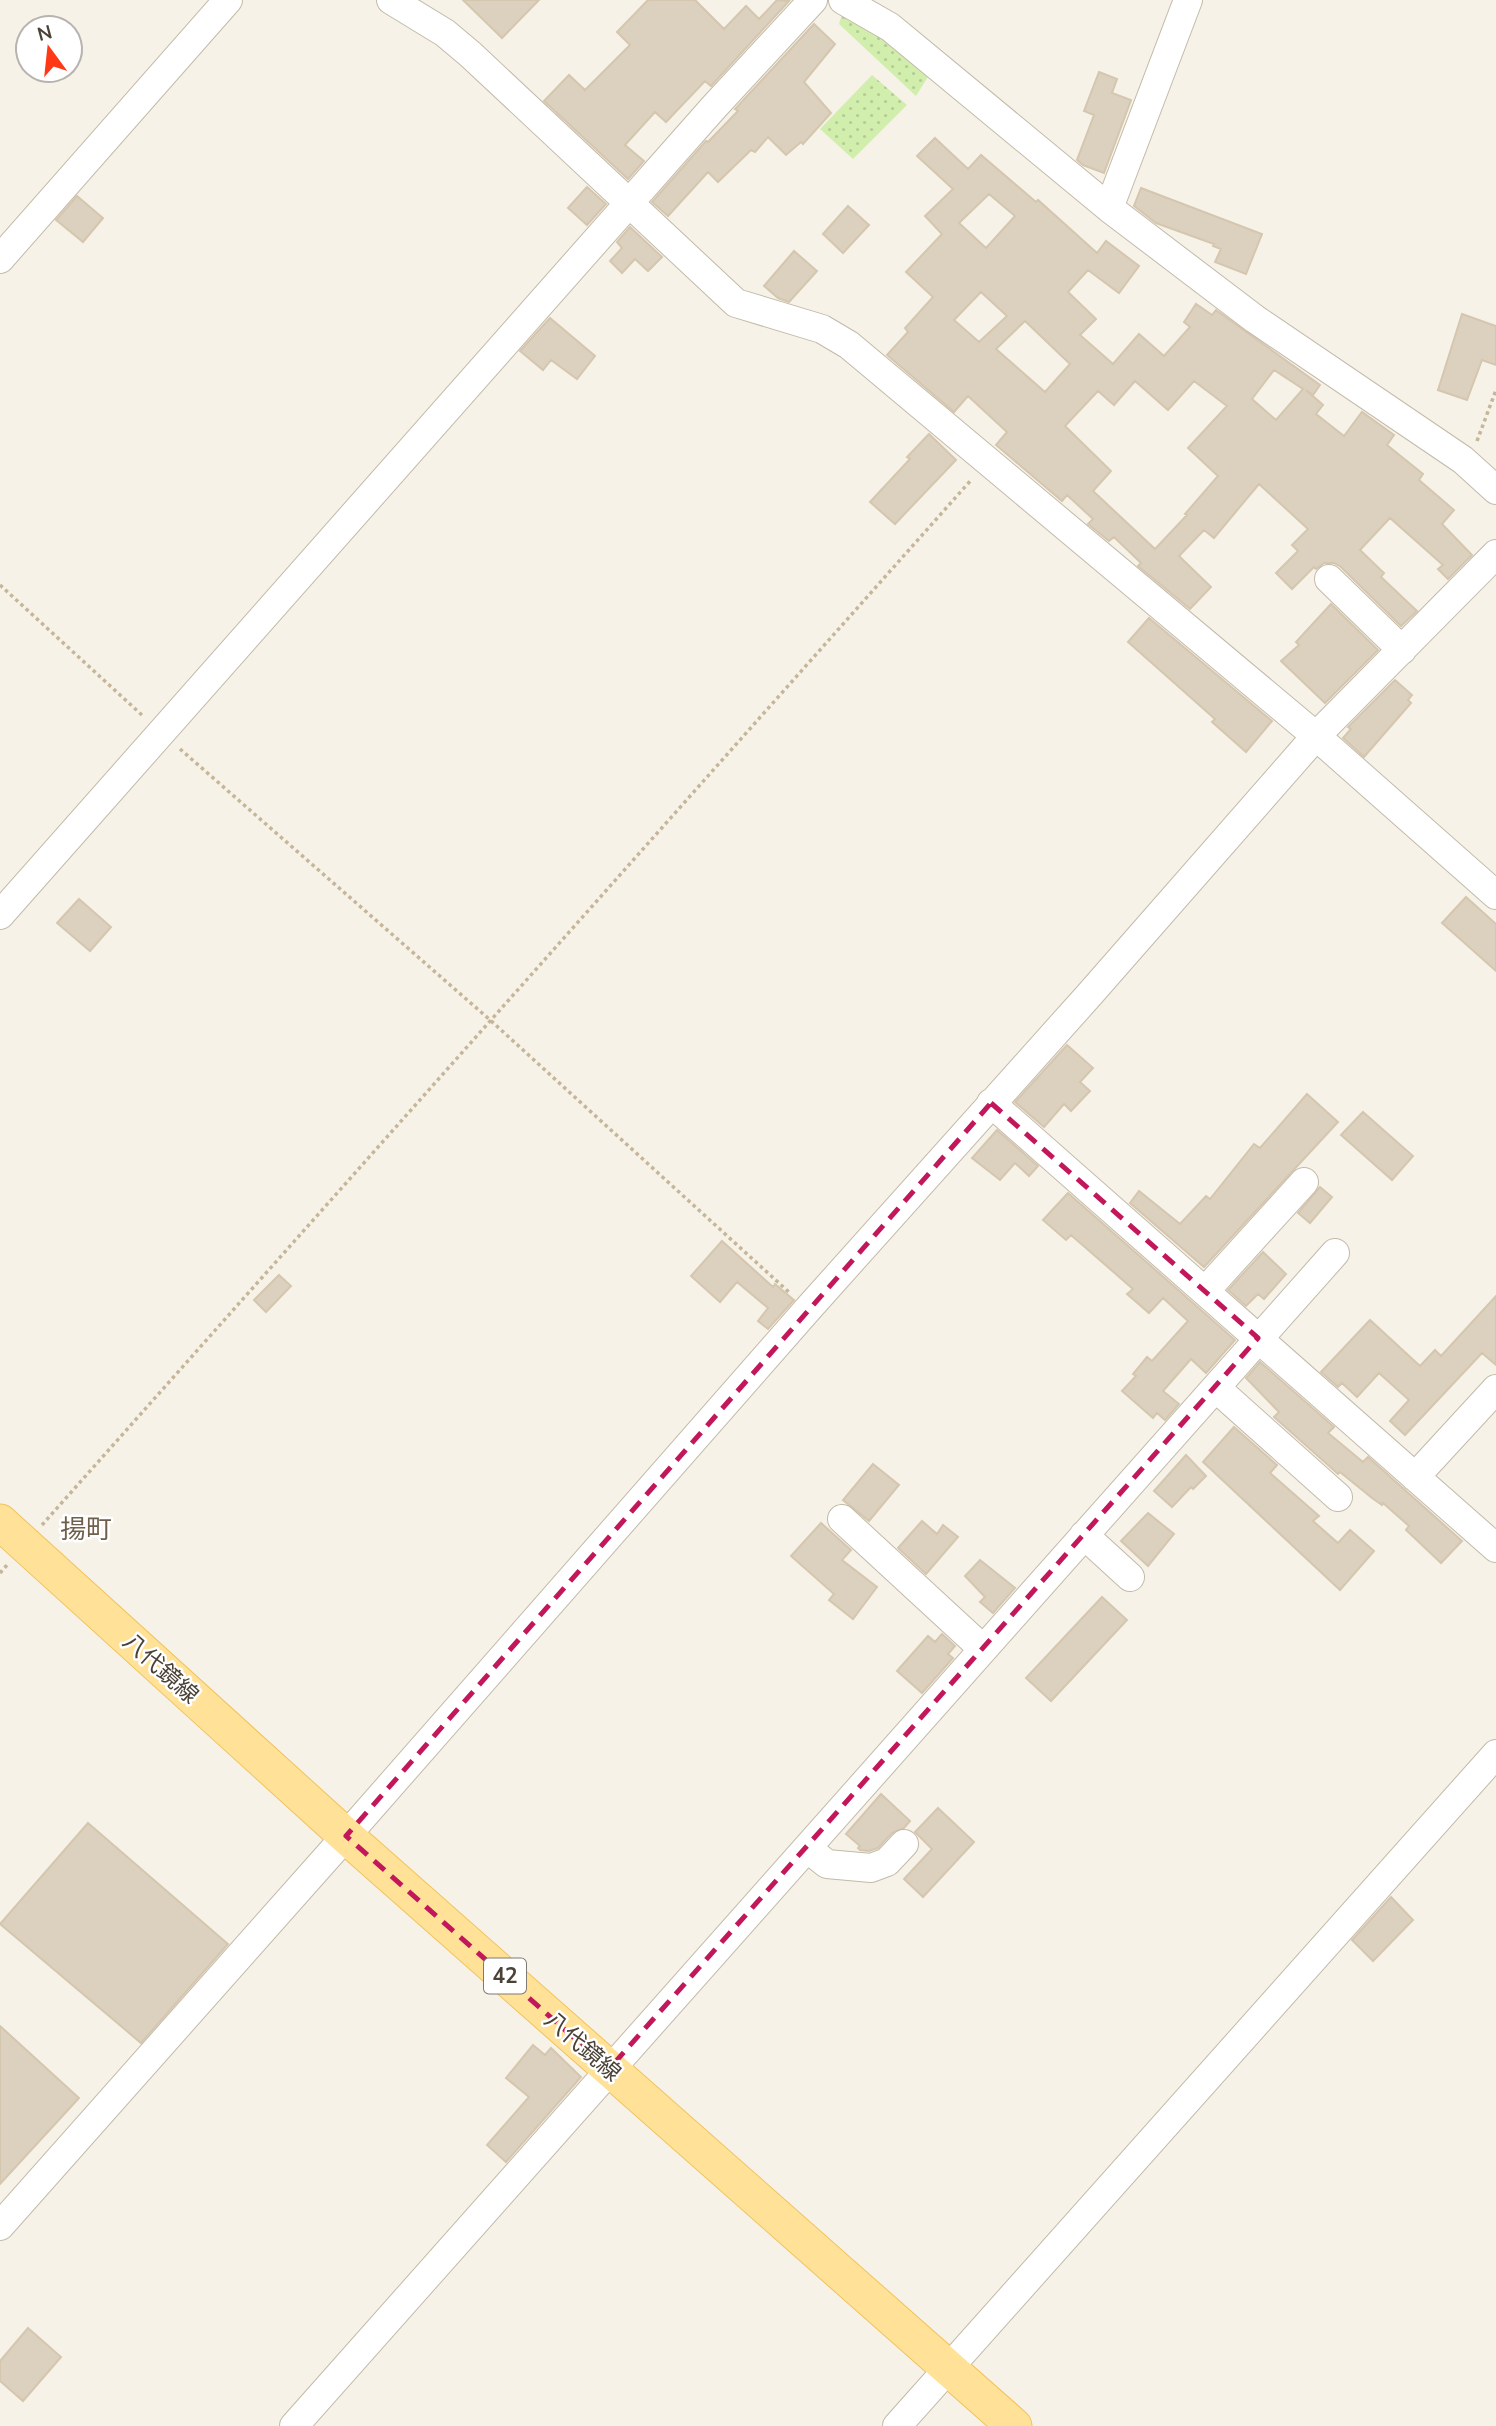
<svg xmlns="http://www.w3.org/2000/svg" width="1496" height="2426" viewBox="0 0 1496 2426" font-family="'Nunito Sans','Noto Sans JP',sans-serif">
  <defs>
    <pattern id="park-dots" width="8" height="8" patternUnits="userSpaceOnUse" patternTransform="scale(1.75)"><rect width="8" height="8" fill="#d1eead"/><path d="M2 2h.1M6 6h.1" fill="none" stroke="#b5cd95" stroke-width="1.8" stroke-linecap="round"/></pattern>
  </defs>
  <rect width="100%" height="100%" fill="#f6f2e8"/>
  <!-- park -->
  <path fill="url(#park-dots)" d="M842,14H849L931,72L916,96L839,24Z
    M872,75L907,105L853,159L820,129Z"/>
  <!-- building -->
  <path fill="#dcd0bf" stroke="#d5c6ae" stroke-width="2" fill-rule="evenodd" d="M463,0H539L502,38Z
    M648,0H695L724,29L746,6L759,19L777,0L789,1L711,86L705,81L666,122L655,112L625,145L644,161L628,179L544,101L569,75L585,90L630,45L617,32Z
    M814,24L835,44L804,82L831,113L803,144L801,142L786,155L768,137L755,152L751,150L718,182L708,172L668,216L652,202L706,141L708,142L738,111L735,109Z
    M1099,72L1117,79L1112,93L1131,100L1104,173L1083,165L1077,160L1094,115L1084,111Z
    M935,138L968,169L981,155L1036,202L1038,200L1097,253L1106,241L1139,266L1119,293L1088,270L1068,292L1096,319L1080,335L1113,364L1139,334L1164,356L1190,327L1184,322L1196,304L1212,315L1216,310L1320,385L1313,395L1306,390L1323,405L1316,414L1344,436L1362,412L1394,435L1387,445L1423,474L1419,480L1454,510L1442,524L1472,555L1448,579L1438,569L1443,565L1390,518L1360,550L1384,573L1381,577L1417,611L1401,626L1341,567L1334,563H1324L1316,569L1314,567L1292,589L1276,573L1298,551L1292,545L1308,529L1259,484L1214,538L1204,530L1179,556L1211,587L1190,609L1138,566L1141,563L1114,537L1109,541L1088,524L1093,519L1067,495L1062,501L996,445L1007,432L968,396L954,412L887,355L908,332L905,328L933,297L906,272L942,234L925,216L953,189L917,156ZM989,194L1015,216L986,248L959,223ZM981,292L1007,316L979,342L954,320ZM1025,321L1070,364L1045,392L996,349ZM1274,370L1303,389L1276,420L1252,399ZM1135,381L1168,410L1194,381L1227,406L1188,448L1218,476L1185,514L1187,515L1155,549L1093,491L1111,471L1065,426L1098,391L1114,405Z
    M587,187L606,204L587,225L568,208Z
    M1141,188L1262,234L1246,274L1215,262L1221,249L1213,246L1214,244L1156,223L1134,206Z
    M77,196L103,218L83,242L56,220Z
    M848,206L869,225L843,253L823,234Z
    M630,227L662,257L648,271L635,259L622,273L610,261L622,248L617,242Z
    M794,251L817,271L789,302L778,298L764,286Z
    M1462,314L1496,326V365L1482,360L1467,400L1438,390Z
    M550,318L595,356L577,379L551,360L543,370L520,351Z
    M929,434L956,460L895,524L870,502L910,459L907,457Z
    M1331,604L1378,650L1325,703L1281,661L1299,645L1296,642Z
    M1149,618L1272,721L1246,752L1212,722L1215,719L1128,642Z
    M1395,680L1412,695L1408,700L1411,703L1364,757L1343,738L1351,729L1348,727Z
    M1466,897L1496,924V971L1442,923Z
    M79,899L111,927L90,951L57,923Z
    M1067,1045L1093,1068L1080,1082L1090,1091L1071,1111L1064,1104L1044,1127L1015,1102Z
    M1307,1094L1338,1122L1204,1267L1130,1203L1139,1191L1180,1224L1206,1196L1210,1199L1254,1144L1260,1148Z
    M1363,1112L1413,1156L1392,1180L1341,1135Z
    M997,1130L1038,1166L1029,1176L1015,1163L1000,1180L972,1158Z
    M1320,1187L1332,1197L1310,1223L1298,1213Z
    M1068,1193L1235,1340L1206,1373L1191,1359L1163,1391L1179,1404L1165,1420L1157,1413L1153,1418L1122,1391L1136,1376L1133,1374L1147,1357L1152,1361L1188,1321L1163,1298L1149,1313L1127,1294L1133,1289L1071,1235L1066,1240L1043,1220Z
    M722,1241L773,1287L775,1284L794,1300L768,1329L758,1321L768,1308L737,1282L720,1302L691,1276Z
    M1263,1252L1286,1274L1264,1299L1258,1294L1246,1306L1228,1290Z
    M279,1275L291,1286L266,1312L254,1300Z
    M1496,1296V1365L1482,1353L1405,1435L1390,1421L1409,1400L1379,1373L1357,1397L1342,1383L1338,1387L1321,1372L1370,1320L1420,1366L1435,1350L1441,1356Z
    M1260,1362L1334,1427L1328,1433L1363,1462L1368,1457L1462,1541L1441,1563L1406,1530L1409,1526L1383,1503L1382,1505L1372,1498L1340,1472L1338,1474L1274,1417L1279,1412L1246,1378Z
    M1234,1427L1277,1465L1270,1473L1319,1516L1313,1521L1338,1543L1350,1530L1374,1551L1340,1590L1203,1462Z
    M1186,1455L1206,1476L1193,1489L1191,1487L1172,1507L1154,1491Z
    M873,1464L899,1485L869,1521L843,1500Z
    M1148,1513L1174,1534L1148,1566L1121,1541Z
    M922,1521L937,1534L943,1525L958,1537L926,1574L898,1548Z
    M821,1523L851,1550L842,1560L877,1587L853,1619L829,1600L834,1594L791,1556Z
    M980,1560L1015,1588L993,1613L980,1602L985,1597L965,1576Z
    M1102,1597L1127,1620L1051,1701L1026,1678Z
    M942,1634L955,1646L948,1654L953,1658L922,1693L897,1671L928,1636L935,1642Z
    M881,1794L910,1821L904,1828L892,1833L878,1848L869,1851L860,1850L858,1848L860,1846L846,1834Z
    M938,1808L974,1842L923,1897L904,1879L932,1849L915,1832Z
    M88,1823L228,1944L141,2043L0,1924Z
    M1391,1897L1413,1920L1373,1961L1352,1940Z
    M0,2026L79,2098L0,2184Z
    M533,2045L545,2055L551,2048L581,2077L506,2162L487,2145L529,2097L506,2078Z
    M28,2328L61,2357L23,2401L0,2381V2361Z"/>
  <g fill="none" stroke-linecap="round" stroke-linejoin="round">
    <defs>
      <path id="minor" d="M391,0L445,33L470,54L736,303L822,329L849,345L1316,736L1496,895
        M843,0L890,27L1109,208L1255,319L1463,460L1496,490
        M1109,208L1188,0
        M0,259L228,0
        M1329,579L1402,650
        M0,915L714,107L813,0
        M991,1103L1496,1548
        M1206,1290L1304,1182
        M1216,1388L1338,1497
        M1415,1477L1496,1389
        M842,1519L983,1649
        M1084,1535L1130,1577
        M808,1849L827,1864L871,1868L887,1862L904,1844
        M0,2226L346,1836L808,1309L1090,994L1316,736L1496,554
        M294,2426L1335,1253
        M897,2426L1496,1754"/>
      <path id="major" d="M0,1522L346,1836L1014,2426"/>
    </defs>
    <!-- minor casing -->
    <use href="#minor" stroke="#c3baa9" stroke-width="30"/>
    <!-- major casing -->
    <use href="#major" stroke="#f1c35b" stroke-width="37"/>
    <!-- path -->
    <path stroke="#c6b699" stroke-width="3.5" stroke-dasharray="3.5 3.5" stroke-linecap="butt" d="M1477,441L1496,390
      M0,585L143,716
      M180,749L489,1019L791,1294
      M42,1525L972,479
      M0,1573L7,1565"/>
    <!-- minor -->
    <use href="#minor" stroke="#fff" stroke-width="28"/>
    <!-- major -->
    <use href="#major" stroke="#ffe198" stroke-width="35"/>
  </g>
  <!-- marked area -->
  <path fill="none" stroke="#c2185b" stroke-width="5" stroke-dasharray="14 9" stroke-linejoin="round" d="M991,1103L1258,1338L609,2069L346,1836Z"/>
  <g text-anchor="middle" stroke-width="5" stroke-linejoin="round" paint-order="stroke">
    <!-- shield labels -->
    <rect fill="#fff" stroke="#807b72" stroke-width="2" x="484" y="1958.5" width="42" height="35" rx="5"/>
    <g font-size="21" font-weight="bold" fill="#4a4236">
      <text x="505" y="1983">42</text>
    </g>
    <!-- street labels -->
    <g font-size="23" fill="#4a4236" stroke="#fff">
      <text transform="translate(161 1668) rotate(42)" y="8">八代鏡線</text>
      <text transform="translate(583 2046) rotate(41)" y="8">八代鏡線</text>
    </g>
    <!-- quarter labels -->
    <g font-size="26" fill="#6e604c" stroke="#fff">
      <text x="86" y="1538">揚町</text>
    </g>
  </g>
  <!-- north arrow -->
  <g transform="translate(49 49) rotate(345)"><circle r="33" fill="#ffffff" stroke="#b7b3af" stroke-width="2"/>
  <path d="M0-5L12 26L0 18L-12 26Z" fill="#ff3816"/>
  <text y="-10" font-size="19" font-weight="bold" text-anchor="middle" fill="#4a4236">N</text>
  </g>
</svg>
